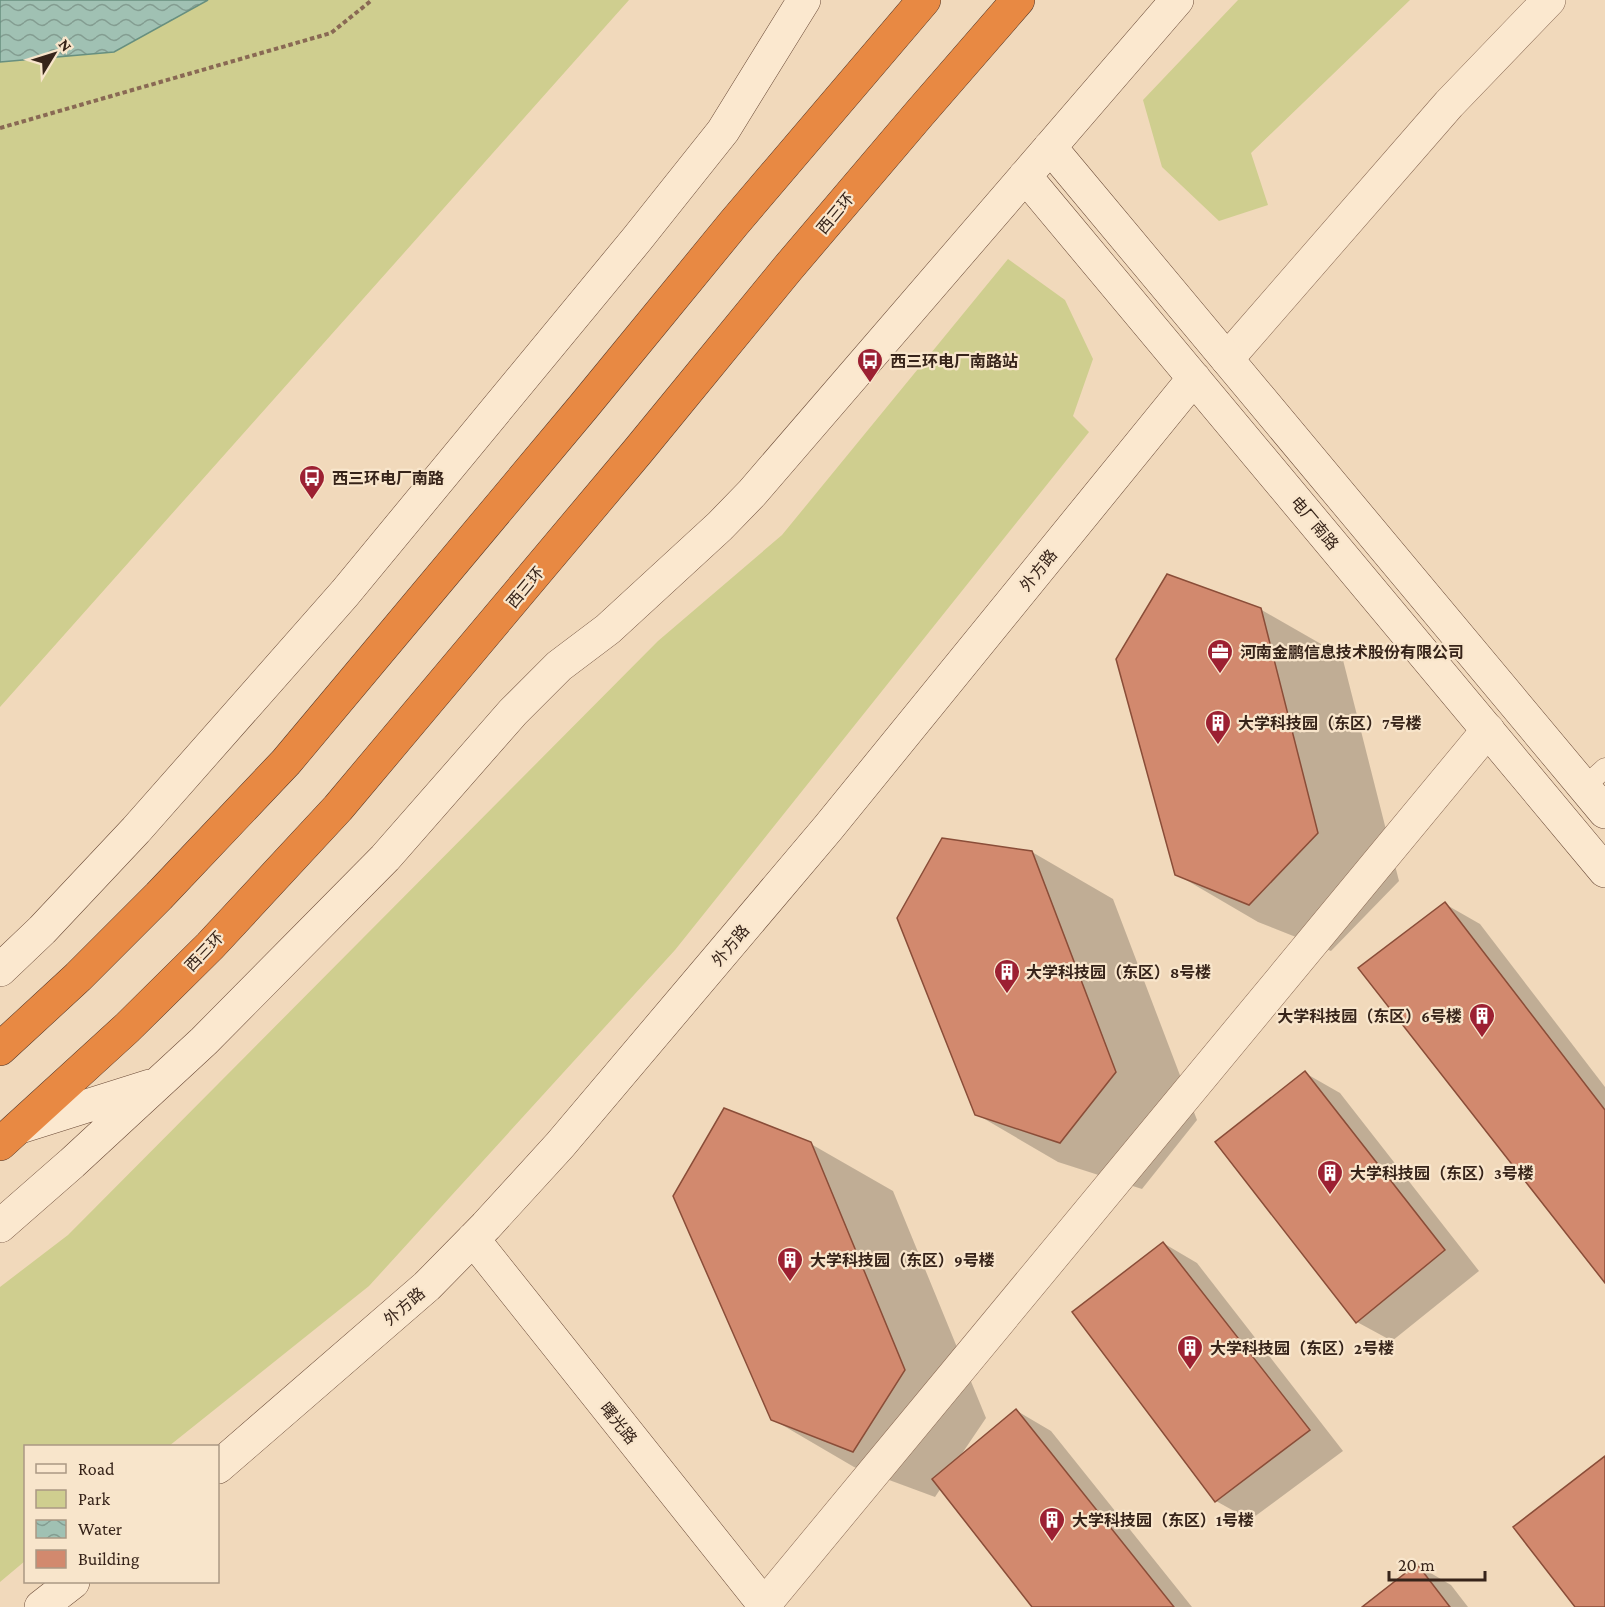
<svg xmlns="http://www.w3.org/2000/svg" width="1605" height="1607" viewBox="0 0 1605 1607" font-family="'Crimson Pro','Noto Sans SC',serif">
  <defs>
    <pattern id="water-waves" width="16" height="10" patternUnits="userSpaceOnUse" patternTransform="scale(1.5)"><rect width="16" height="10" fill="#a0c1b3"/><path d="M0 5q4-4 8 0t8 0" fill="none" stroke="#839d91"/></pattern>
  </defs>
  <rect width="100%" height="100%" fill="#f1d9bb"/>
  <!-- park -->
  <path fill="#cfce8f" d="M0,0H629L0,707Z
    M1238,0H1410L1251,153L1268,205L1219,221L1162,167L1143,100Z
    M1008,259L1065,300L1093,359L1073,416L1089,432L675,950L369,1286L169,1446H26L25,1561L0,1582V1287L68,1235L658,641L782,535Z"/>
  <!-- water -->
  <path fill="url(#water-waves)" stroke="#678f7f" stroke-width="1.5" d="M0,0H208L114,52L0,62Z"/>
  <!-- shadow -->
  <path fill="#0003" d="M1260,609L1342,656L1399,881L1331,951L1258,922L1176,874Z
    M1032,852L1113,899L1197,1120L1142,1189L1058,1162L976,1114Z
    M1445,904L1480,924L1605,1087V1281Z
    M1305,1073L1340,1093L1479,1271L1392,1341L1357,1322Z
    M811,1144L893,1191L986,1418L961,1455L1017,1411L1051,1431L1192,1607H1034L941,1488L935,1497L854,1467L772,1419Z
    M1163,1243L1197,1263L1343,1451L1250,1520L1216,1501Z
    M1417,1565L1451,1585L1468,1607H1364Z"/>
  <!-- building -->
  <path fill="#d2896e" stroke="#8a4d38" stroke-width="1.5" d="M1167,574L1261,608L1318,833L1249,905L1175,875L1116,659Z
    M942,838L1032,851L1116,1072L1060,1143L975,1115L897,918Z
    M1445,902L1605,1110V1283L1358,968Z
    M1305,1071L1445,1250L1356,1323L1215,1142Z
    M724,1108L811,1142L905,1370L853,1452L771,1420L673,1196Z
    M1163,1242L1310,1430L1215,1502L1072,1312Z
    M1016,1409L1174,1607H1032L932,1479Z
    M1605,1456V1607H1575L1513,1527Z
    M1417,1564L1450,1607H1362Z"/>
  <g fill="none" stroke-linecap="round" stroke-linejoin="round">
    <defs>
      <path id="lane" d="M1584,787L1605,768"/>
      <path id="street" d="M1227,359L1449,104L1549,0
        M764,1605L1488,730"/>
      <path id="secondary" d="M1050,147L1605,812
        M1025,176L1605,871
        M0,970L42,930L136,830L345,593L637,239L723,131L804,0
        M20,1127L150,1086
        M0,1226L72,1163L204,1041L385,858L513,712L559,666L608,629L720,526L752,493L1177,0
        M473,1239L766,1607
        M218,1467L427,1286L486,1226L560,1145L828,828L1194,378
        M41,1607L73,1582"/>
      <path id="highway" d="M0,1049L78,977L159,896L286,762L584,406L734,223L924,0
        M0,1144L127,1028L210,946L338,808L638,451L788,268L919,114L1018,0"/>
    </defs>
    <!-- lane casing -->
    <use href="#lane" stroke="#896954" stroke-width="21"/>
    <!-- street casing -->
    <use href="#street" stroke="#896954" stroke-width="34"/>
    <!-- secondary casing -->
    <use href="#secondary" stroke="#6a4a37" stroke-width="34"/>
    <!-- highway casing -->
    <use href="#highway" stroke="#563829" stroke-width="34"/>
    <!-- path -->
    <path stroke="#896954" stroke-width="4" stroke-dasharray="4.5 3" stroke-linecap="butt" d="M0,128L331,33L372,0"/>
    <!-- lane -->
    <use href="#lane" stroke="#fbe8cf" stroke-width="20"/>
    <!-- street -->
    <use href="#street" stroke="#fbe8cf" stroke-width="33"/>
    <!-- secondary -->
    <use href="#secondary" stroke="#fbe8cf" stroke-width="33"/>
    <!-- highway -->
    <use href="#highway" stroke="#e88943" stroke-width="33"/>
  </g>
  <!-- icons -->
  <defs>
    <symbol id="bus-pin" viewBox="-11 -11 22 30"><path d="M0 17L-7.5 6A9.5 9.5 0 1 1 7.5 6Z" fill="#9c2032" stroke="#f8e5cb"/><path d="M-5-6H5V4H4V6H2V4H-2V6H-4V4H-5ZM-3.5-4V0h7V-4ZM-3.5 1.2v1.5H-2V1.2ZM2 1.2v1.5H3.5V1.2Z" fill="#fff"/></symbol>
    <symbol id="office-pin" viewBox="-11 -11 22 30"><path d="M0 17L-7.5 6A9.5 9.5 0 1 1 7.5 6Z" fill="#9c2032" stroke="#f8e5cb"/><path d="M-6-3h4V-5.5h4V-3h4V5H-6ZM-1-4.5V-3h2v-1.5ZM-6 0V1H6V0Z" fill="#fff"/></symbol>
    <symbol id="building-pin" viewBox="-11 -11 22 30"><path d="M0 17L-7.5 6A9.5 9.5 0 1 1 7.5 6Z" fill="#9c2032" stroke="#f8e5cb"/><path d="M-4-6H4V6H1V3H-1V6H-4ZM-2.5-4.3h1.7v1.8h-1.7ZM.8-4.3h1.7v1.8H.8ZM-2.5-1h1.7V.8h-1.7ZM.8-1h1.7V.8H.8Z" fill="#fff"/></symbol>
  </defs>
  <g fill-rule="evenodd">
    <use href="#bus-pin" x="855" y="346" width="30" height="40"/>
    <use href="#bus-pin" x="297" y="463" width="30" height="40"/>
    <use href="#office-pin" x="1205" y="637" width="30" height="40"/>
    <use href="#building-pin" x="1203" y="708" width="30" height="40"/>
    <use href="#building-pin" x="992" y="957" width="30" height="40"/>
    <use href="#building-pin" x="1467" y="1001" width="30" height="40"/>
    <use href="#building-pin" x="1315" y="1158" width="30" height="40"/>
    <use href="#building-pin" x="775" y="1245" width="30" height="40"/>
    <use href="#building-pin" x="1175" y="1333" width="30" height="40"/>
    <use href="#building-pin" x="1037" y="1505" width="30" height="40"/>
  </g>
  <g text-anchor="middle" stroke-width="4.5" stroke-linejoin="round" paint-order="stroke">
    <!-- street labels -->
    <g font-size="16" fill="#37241a" stroke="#f8e5cb">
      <text transform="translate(835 213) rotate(-50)" y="6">西三环</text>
      <text transform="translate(1315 523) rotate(50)" y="6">电厂南路</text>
      <text transform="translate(1038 570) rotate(-51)" y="6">外方路</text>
      <text transform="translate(525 587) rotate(-50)" y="6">西三环</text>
      <text transform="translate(730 945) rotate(-50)" y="6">外方路</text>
      <text transform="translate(204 951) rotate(-46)" y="6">西三环</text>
      <text transform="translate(404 1306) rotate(-41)" y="6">外方路</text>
      <text transform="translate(619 1423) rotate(51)" y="6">曙光路</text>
    </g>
    <!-- poi labels -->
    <g font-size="16" font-weight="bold" fill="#37241a" stroke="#f8e5cb" text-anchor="start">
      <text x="890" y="367">西三环电厂南路站</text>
      <text x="332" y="484">西三环电厂南路</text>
      <text x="1240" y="658">河南金鹏信息技术股份有限公司</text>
      <text x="1238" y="729">大学科技园（东区）7号楼</text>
      <text x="1026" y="978">大学科技园（东区）8号楼</text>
      <text x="1462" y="1022" text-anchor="end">大学科技园（东区）6号楼</text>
      <text x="1350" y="1179">大学科技园（东区）3号楼</text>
      <text x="810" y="1266">大学科技园（东区）9号楼</text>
      <text x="1210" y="1354">大学科技园（东区）2号楼</text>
      <text x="1072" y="1526">大学科技园（东区）1号楼</text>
    </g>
  </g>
  <!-- legend -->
  <rect x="24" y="1445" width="195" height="138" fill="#f8e5cb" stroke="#ab9884" stroke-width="1.5"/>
  <rect x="36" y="1464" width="30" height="9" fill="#fbe8cf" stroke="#ab9884" stroke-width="1.5"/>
  <text x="78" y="1475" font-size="18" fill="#37241a">Road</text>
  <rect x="36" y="1490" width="30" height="18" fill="#cfce8f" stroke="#ab9884" stroke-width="1.5"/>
  <text x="78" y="1505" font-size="18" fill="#37241a">Park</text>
  <rect x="36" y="1520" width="30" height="18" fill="url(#water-waves)" stroke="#ab9884" stroke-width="1.5"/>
  <text x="78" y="1535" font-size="18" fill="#37241a">Water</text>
  <rect x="36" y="1550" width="30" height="18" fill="#d2896e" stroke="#ab9884" stroke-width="1.5"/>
  <text x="78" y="1565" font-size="18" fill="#37241a">Building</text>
  <!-- north arrow -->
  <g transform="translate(54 54) rotate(52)" stroke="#f8e5cb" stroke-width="4.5" paint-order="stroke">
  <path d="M0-4.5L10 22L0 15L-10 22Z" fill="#37241a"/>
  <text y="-9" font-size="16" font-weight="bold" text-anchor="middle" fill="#37241a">N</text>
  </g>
  <!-- scale -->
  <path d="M1389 1571v9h96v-9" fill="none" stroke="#37241a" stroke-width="3"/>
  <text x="1398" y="1571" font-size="18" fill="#37241a" stroke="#f8e5cb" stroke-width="4.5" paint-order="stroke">20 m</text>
</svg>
